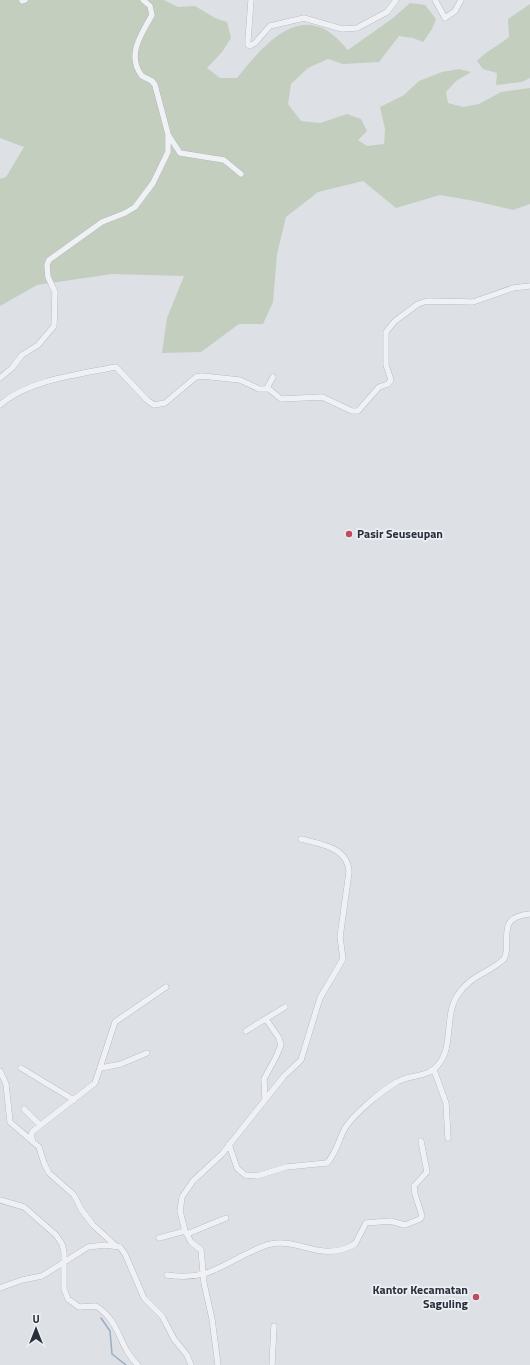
<svg xmlns="http://www.w3.org/2000/svg" width="530" height="1365" viewBox="0 0 530 1365" font-family="'Titillium Web',sans-serif">
  <rect width="100%" height="100%" fill="#dde0e5"/>
  <!-- green -->
  <path fill="#c3cebf" d="M0,0H164L178,7L195,6L215,18L227,22L231,38L222,52L207,68L220,78H237C254,57 285,17 316,26C329,29 339,40 348,50L393,18L410,3L425,5L436,19L432,29L423,42L413,38L399,36L379,62L343,64L328,59L308,68L291,84L288,104L301,121L320,123L347,114L361,119L367,131L358,140L367,146L384,144L385,129L380,107L404,95L419,81L442,72L459,69L471,72L456,81L446,92L448,103L463,107L479,104L501,92L530,88V204L513,210L475,201L440,195L396,208L363,181L318,192L286,217L277,254L273,302L263,324H239L201,352L162,353L167,318L184,276L112,274L37,285L0,306V179L6,177L24,147L0,138Z
    M530,4V78L522,82L496,85L497,73L483,69L477,61C486,51 498,46 509,37L508,19Z"/>
  <g fill="none" stroke-linecap="round" stroke-linejoin="round">
    <!-- stream -->
    <path stroke="#9aaec2" stroke-width="1.5" d="M101,1318L110,1331L112,1354L126,1365"/>
    <defs>
      <path id="minor" d="M251,0L248,40V45L250,46L255,43L270,26L304,18L342,29L357,28L387,12L396,0
        M435,0L445,18L455,11L461,0
        M22,1L25,0
        M169,136L180,153L224,160L241,174
        M0,378L12,368L22,355L38,345L54,326L55,292L48,277L47,265L49,260L102,222L125,213L135,207L153,183L168,152V134L155,85L152,81L142,76C126,56 141,34 152,15L150,6L143,0
        M267,388L273,377
        M0,405C27,380 81,374 116,367L147,400L154,405L165,403L196,377L202,376L240,380L259,389H269L281,399L322,397L352,411H358L379,387L388,384L391,380L386,365V332L395,321L418,304L427,301L473,302L513,288L530,286
        M246,1031L285,1007
        M21,1068L74,1100
        M101,1068L121,1064L147,1053
        M434,1070L446,1103L448,1138
        M0,1071L6,1084L10,1122L39,1147L44,1163L49,1173L74,1195L81,1209L93,1225L115,1245
        M265,1099L264,1079L276,1057L281,1045L279,1038L266,1019
        M24,1109L40,1125
        M33,1142L31,1135L33,1131L95,1083L115,1022L166,987
        M229,1144L237,1168L245,1175L257,1176L286,1167L327,1163C336,1154 339,1139 345,1128C355,1113 381,1091 397,1082C410,1074 428,1078 438,1065C454,1047 444,1017 457,996C470,975 488,974 504,959C513,942 494,917 530,914
        M0,1200L24,1207L56,1235L62,1244L64,1252V1289L68,1299L79,1307L96,1306C121,1322 118,1346 138,1365
        M187,1234L226,1218
        M159,1238L185,1231
        M167,1275C200,1280 214,1271 242,1256C251,1252 261,1246 271,1244C299,1238 322,1263 355,1244L366,1223L390,1221L405,1225L420,1219L422,1216L415,1194L414,1186L427,1172L421,1141
        M0,1288L22,1280L42,1276L88,1247L105,1245L120,1247L125,1254L144,1298L162,1316L174,1339L187,1355L191,1365
        M218,1365L212,1319L204,1283L201,1250L191,1242L185,1231L180,1211L182,1197L193,1181L222,1154L284,1076L301,1060L320,998L343,959L340,937L349,872C348,847 320,844 301,839
        M272,1365L274,1326"/>
    </defs>
    <!-- minor casing -->
    <use href="#minor" stroke="#a3a7ae" stroke-width="6"/>
    <!-- minor -->
    <use href="#minor" stroke="#eff1f4" stroke-width="5.5"/>
  </g>
  <!-- markers -->
  <g fill="#c04b5f" stroke="#eceff3" stroke-width="1.5">
    <circle cx="349" cy="534" r="4"/>
    <circle cx="476" cy="1297" r="4"/>
  </g>
  <g text-anchor="middle" stroke-width="3.5" stroke-linejoin="round" paint-order="stroke">
    <!-- poi labels -->
    <g font-size="12" font-weight="bold" fill="#282f3a" stroke="#eceff3" text-anchor="start">
      <text x="357" y="538">Pasir Seuseupan</text>
      <text x="468" y="1294" text-anchor="end">Kantor Kecamatan<tspan x="468" dy="14">Saguling</tspan></text>
    </g>
  </g>
  <!-- north arrow -->
  <g transform="translate(36 1329)" stroke="#eceff3" stroke-width="3" paint-order="stroke">
  <path d="M0-3L7 15L0 10L-7 15Z" fill="#282f3a"/>
  <text y="-6" font-size="11" font-weight="bold" text-anchor="middle" fill="#282f3a">U</text>
  </g>
</svg>
